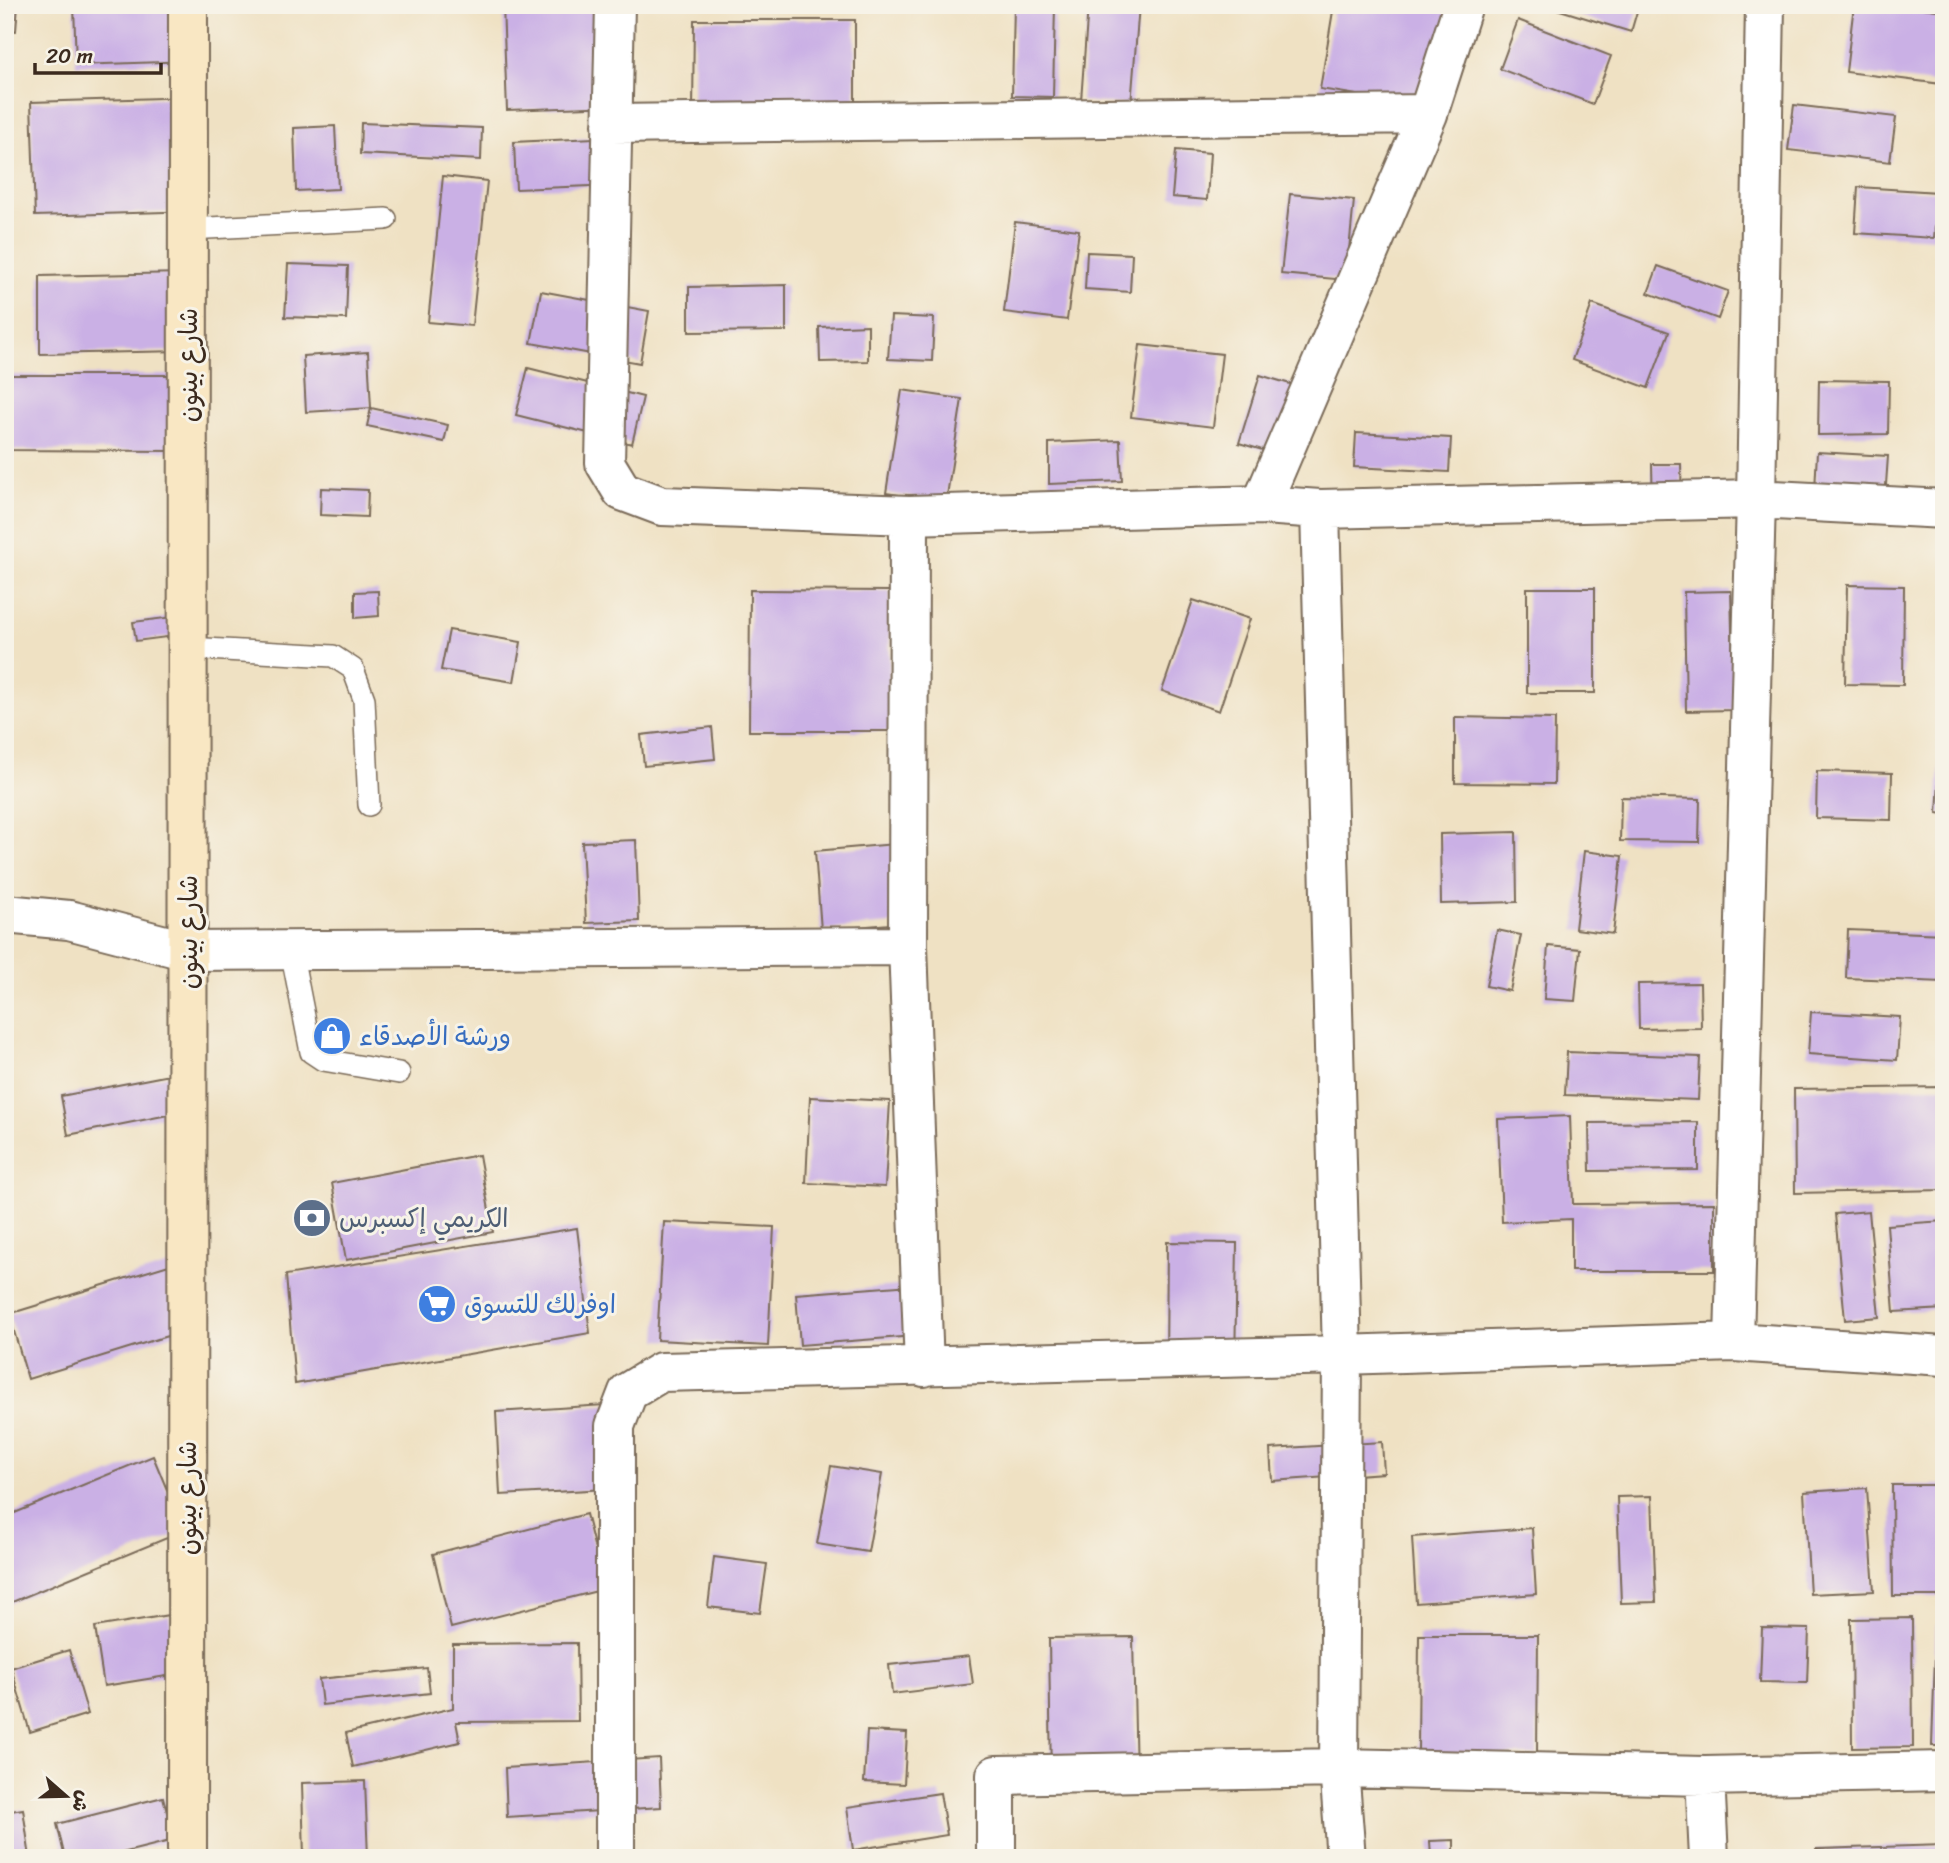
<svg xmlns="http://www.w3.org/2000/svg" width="1949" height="1863" viewBox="0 0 1949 1863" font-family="Sriracha,'Playpen Sans Arabic',sans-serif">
  <rect width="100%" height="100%" fill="#f7f3e8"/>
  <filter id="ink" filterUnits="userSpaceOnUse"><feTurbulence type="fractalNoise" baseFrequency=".0143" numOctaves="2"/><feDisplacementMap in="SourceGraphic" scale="14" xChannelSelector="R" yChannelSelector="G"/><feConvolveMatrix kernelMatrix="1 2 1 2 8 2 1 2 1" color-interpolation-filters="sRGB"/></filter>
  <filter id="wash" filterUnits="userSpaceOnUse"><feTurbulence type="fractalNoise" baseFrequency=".00686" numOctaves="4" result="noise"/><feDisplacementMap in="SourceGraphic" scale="28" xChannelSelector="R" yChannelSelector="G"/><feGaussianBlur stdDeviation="1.57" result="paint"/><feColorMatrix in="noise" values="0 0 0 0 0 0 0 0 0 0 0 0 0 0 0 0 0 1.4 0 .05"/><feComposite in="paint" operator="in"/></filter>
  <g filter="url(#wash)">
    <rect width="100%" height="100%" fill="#efe1c3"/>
    <g id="blocks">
      <!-- building -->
      <path fill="#cab0e5" d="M5,5H18L16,31L5,30Z
        M74,5H190L192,61L76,65Z
        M503,5H612L616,106L507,110Z
        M1014,5H1055L1053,97L1012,96Z
        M1088,5H1139L1131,105L1081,101Z
        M1334,5H1448L1432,107L1320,89Z
        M1629,5L1638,8L1631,32L1547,6Z
        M1854,5H1900L1944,11L1942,84L1846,72Z
        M694,20H855V111H693Z
        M1518,20L1611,56L1593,104L1500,69Z
        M194,97L197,211L35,216L31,102Z
        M1794,105L1896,117L1890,162L1788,150Z
        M361,123L482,128L481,160L360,154Z
        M335,126L338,189L296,191L294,128Z
        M614,137L616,185L516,189L514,142Z
        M1176,150L1210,153L1207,200L1172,197Z
        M443,176L487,181L472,326L428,322Z
        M1858,187L1938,192L1934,238L1855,233Z
        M1290,194L1354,200L1346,280L1281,274Z
        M1015,222L1079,230L1067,320L1004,312Z
        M1087,252L1132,254L1130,292L1085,289Z
        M288,264L348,266L346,319L285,317Z
        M1658,266L1728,291L1718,319L1648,293Z
        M183,273V351L40,354V276Z
        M786,285V331L689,332V287Z
        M541,291L649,311L640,363L531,343Z
        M1592,304L1669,332L1648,388L1572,360Z
        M891,316L934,318L932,361L888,359Z
        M868,325V361L820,362L819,327Z
        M1140,345L1222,354L1213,427L1131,417Z
        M368,352L371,408L448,425L444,442L367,426L371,408L306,412L303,356Z
        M528,368L643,397L632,444L516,415Z
        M5,375H175L174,451L5,450Z
        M1260,375L1307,389L1286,457L1239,443Z
        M1819,380L1889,381L1888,434L1818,435Z
        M902,390L962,399L946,502L886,493Z
        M1356,433L1451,438L1449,472L1354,467Z
        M1120,440L1122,481L1049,484V443Z
        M1817,452L1888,456L1884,513L1814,509Z
        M1652,464H1681L1682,509L1653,510Z
        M321,488L368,490L367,517L320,515Z
        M1847,585L1904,586L1903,685L1845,684Z
        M1527,588H1595V693H1527Z
        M750,590L890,591L889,731H749Z
        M378,591L379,616L355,618V592Z
        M1731,591L1734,710L1686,711L1684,592Z
        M1193,600L1250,619L1219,711L1162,691Z
        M173,617L175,636L136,641L133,622Z
        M449,630L521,642L514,682L441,670Z
        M1455,717L1555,719L1554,784L1455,783Z
        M712,727L715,759L644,766L641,735Z
        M1940,766H1944V814L1937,813Z
        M1817,771L1892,773L1891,820L1816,818Z
        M1621,797L1700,799L1699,842L1620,841Z
        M1516,832L1517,902L1441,904L1440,834Z
        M636,840L639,921L586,923L582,842Z
        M918,842L925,921L821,930L815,851Z
        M1584,851L1622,856L1613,934L1575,929Z
        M1497,930L1521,935L1510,991L1486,986Z
        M1848,930L1944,934V982L1846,978Z
        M1548,946L1580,949L1575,1001L1544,999Z
        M1700,983L1701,1028L1639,1029L1638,984Z
        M1811,1012L1900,1017L1897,1060L1808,1054Z
        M1567,1052L1700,1057L1698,1100L1565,1095Z
        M185,1072L193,1110L68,1135L61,1096Z
        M1944,1087V1190L1795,1193L1794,1089Z
        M810,1097L890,1101L885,1187L806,1183Z
        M1570,1116L1573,1204L1714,1203V1271H1571V1219L1502,1222L1498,1119Z
        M1698,1122V1170L1590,1171L1589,1123Z
        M479,1155L493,1232L346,1260L332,1183Z
        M1869,1211L1879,1317L1845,1320L1835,1214Z
        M1944,1221V1309L1894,1312L1887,1225Z
        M664,1222L774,1227L768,1346L657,1340Z
        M577,1228L590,1333L295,1384L286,1275Z
        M1167,1242L1237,1243L1235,1369L1166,1368Z
        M172,1264L190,1329L28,1379L9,1314Z
        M924,1284L927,1335L800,1345L796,1294Z
        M620,1404L624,1488L500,1495L496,1412Z
        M1382,1442L1384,1473L1272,1481L1270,1449Z
        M153,1456L184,1531L5,1605V1517Z
        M831,1466L882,1474L868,1552L817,1544Z
        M1892,1485H1944V1596H1893Z
        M1867,1488L1874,1591L1810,1594L1804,1492Z
        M1652,1496L1656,1602L1621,1603L1617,1497Z
        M586,1514L605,1589L451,1628L433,1554Z
        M1532,1528L1536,1594L1416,1603L1412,1537Z
        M714,1557L767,1564L760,1613L708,1607Z
        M169,1615L179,1674L104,1686L95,1627Z
        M1912,1618L1913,1747L1852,1748L1851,1619Z
        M1936,1625H1944V1746H1932Z
        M1762,1628L1809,1629L1807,1683L1760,1682Z
        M1419,1635H1538L1537,1755L1418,1754Z
        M1133,1637L1136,1779L1051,1780L1049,1638Z
        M577,1643L578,1721L456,1722L460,1742L353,1767L346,1733L453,1708V1644Z
        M69,1650L88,1714L30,1732L11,1668Z
        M969,1656L973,1684L892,1694L889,1665Z
        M427,1668L430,1693L322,1705L319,1679Z
        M867,1731L907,1733L904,1784L864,1782Z
        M659,1758L661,1807L507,1817L505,1768Z
        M365,1781L368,1858H304L302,1783Z
        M940,1793L947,1835L853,1850L847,1807Z
        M163,1797L174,1840L102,1858H65L57,1824Z
        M23,1809L30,1858H5V1812Z
        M1454,1840V1858H1431L1430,1841Z
        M1944,1845V1858H1816V1849Z"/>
    </g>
  </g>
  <g filter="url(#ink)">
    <use href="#blocks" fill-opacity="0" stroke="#7a6a58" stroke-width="2"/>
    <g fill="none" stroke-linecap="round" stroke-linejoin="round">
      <defs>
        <path id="lane" d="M188,229L386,219
          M188,648L333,656L353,669L364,699L369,805
          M291,950L311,1052L323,1060L399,1073"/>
        <path id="street" d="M615,5L605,463L622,491L662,506L909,515L1261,505L1320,509L1756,499L1944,509
          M612,124L1428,114
          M1261,505L1428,114L1463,5
          M1320,509L1342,1355L1339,1768L1346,1858
          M909,515L908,946L924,1367
          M5,914L69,920L188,951L908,946
          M1734,1342L1756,499L1765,5
          M1705,1776L1709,1858
          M615,1858V1426L628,1392L661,1372L1342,1355L1734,1342L1944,1356
          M996,1858V1775L1339,1768L1705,1776L1944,1771"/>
        <path id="secondary" d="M187,1858L188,5"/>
      </defs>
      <!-- lane casing -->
      <use href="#lane" stroke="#7a6a58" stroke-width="24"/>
      <!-- street casing -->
      <use href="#street" stroke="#7a6a58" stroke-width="42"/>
      <!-- secondary casing -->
      <use href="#secondary" stroke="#7a6a58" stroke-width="42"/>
      <!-- lane -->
      <use href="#lane" stroke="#fff" stroke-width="21"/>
      <!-- street -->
      <use href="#street" stroke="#fff" stroke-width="38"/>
      <!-- secondary -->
      <use href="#secondary" stroke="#f9e7c3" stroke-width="38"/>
    </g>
  </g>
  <!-- icons -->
  <defs>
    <symbol id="shop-disc" viewBox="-11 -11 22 22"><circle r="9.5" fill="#3f7fe0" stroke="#f7f3e8"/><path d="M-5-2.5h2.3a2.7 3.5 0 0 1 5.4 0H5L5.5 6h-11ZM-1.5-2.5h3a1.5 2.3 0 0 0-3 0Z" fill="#fff"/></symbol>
    <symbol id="bank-disc" viewBox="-11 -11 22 22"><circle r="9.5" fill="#5c6f8a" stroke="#f7f3e8"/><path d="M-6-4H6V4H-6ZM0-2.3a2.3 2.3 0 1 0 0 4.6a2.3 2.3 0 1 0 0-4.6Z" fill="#fff"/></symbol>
    <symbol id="supermarket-disc" viewBox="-11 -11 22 22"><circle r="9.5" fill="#3f7fe0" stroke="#f7f3e8"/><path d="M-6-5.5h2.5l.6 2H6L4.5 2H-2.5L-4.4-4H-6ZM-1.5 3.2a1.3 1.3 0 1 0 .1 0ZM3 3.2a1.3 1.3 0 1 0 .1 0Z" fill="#fff"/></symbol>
  </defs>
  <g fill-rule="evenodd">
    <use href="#shop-disc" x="310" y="1014" width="44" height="44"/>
    <use href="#bank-disc" x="290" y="1196" width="44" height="44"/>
    <use href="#supermarket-disc" x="415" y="1282" width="44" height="44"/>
  </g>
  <g text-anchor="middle" stroke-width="6" stroke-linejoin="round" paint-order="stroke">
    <!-- street labels -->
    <g font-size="26" fill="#3b2a1e" stroke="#f7f3e8">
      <text transform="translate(188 365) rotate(-90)" y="9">شارع بينون</text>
      <text transform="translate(188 932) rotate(-90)" y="9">شارع بينون</text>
      <text transform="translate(187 1498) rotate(-90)" y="9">شارع بينون</text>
    </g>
    <!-- shop labels -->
    <g font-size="26" fill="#366cbe" stroke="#f7f3e8" text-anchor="start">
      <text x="359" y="1045">ورشة الأصدقاء</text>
      <text x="464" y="1313">اوفرلك للتسوق</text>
    </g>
    <!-- service labels -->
    <g font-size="26" fill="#4e5e75" stroke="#f7f3e8" text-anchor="start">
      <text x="339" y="1227">الكريمي إكسبرس</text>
    </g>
  </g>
  <!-- margin -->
  <rect width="1949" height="1863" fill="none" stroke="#f7f3e8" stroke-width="28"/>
  <!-- north arrow -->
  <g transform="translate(66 1796) rotate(110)" stroke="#f7f3e8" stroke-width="5" paint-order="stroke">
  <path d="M0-5L12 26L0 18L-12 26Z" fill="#3b2a1e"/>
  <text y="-10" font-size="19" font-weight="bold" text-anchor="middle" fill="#3b2a1e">ش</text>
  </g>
  <!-- scale -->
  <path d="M35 63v10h126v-10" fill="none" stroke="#3b2a1e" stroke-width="3.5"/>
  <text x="46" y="63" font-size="21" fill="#3b2a1e" stroke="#f7f3e8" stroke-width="5" paint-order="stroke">20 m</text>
</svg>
